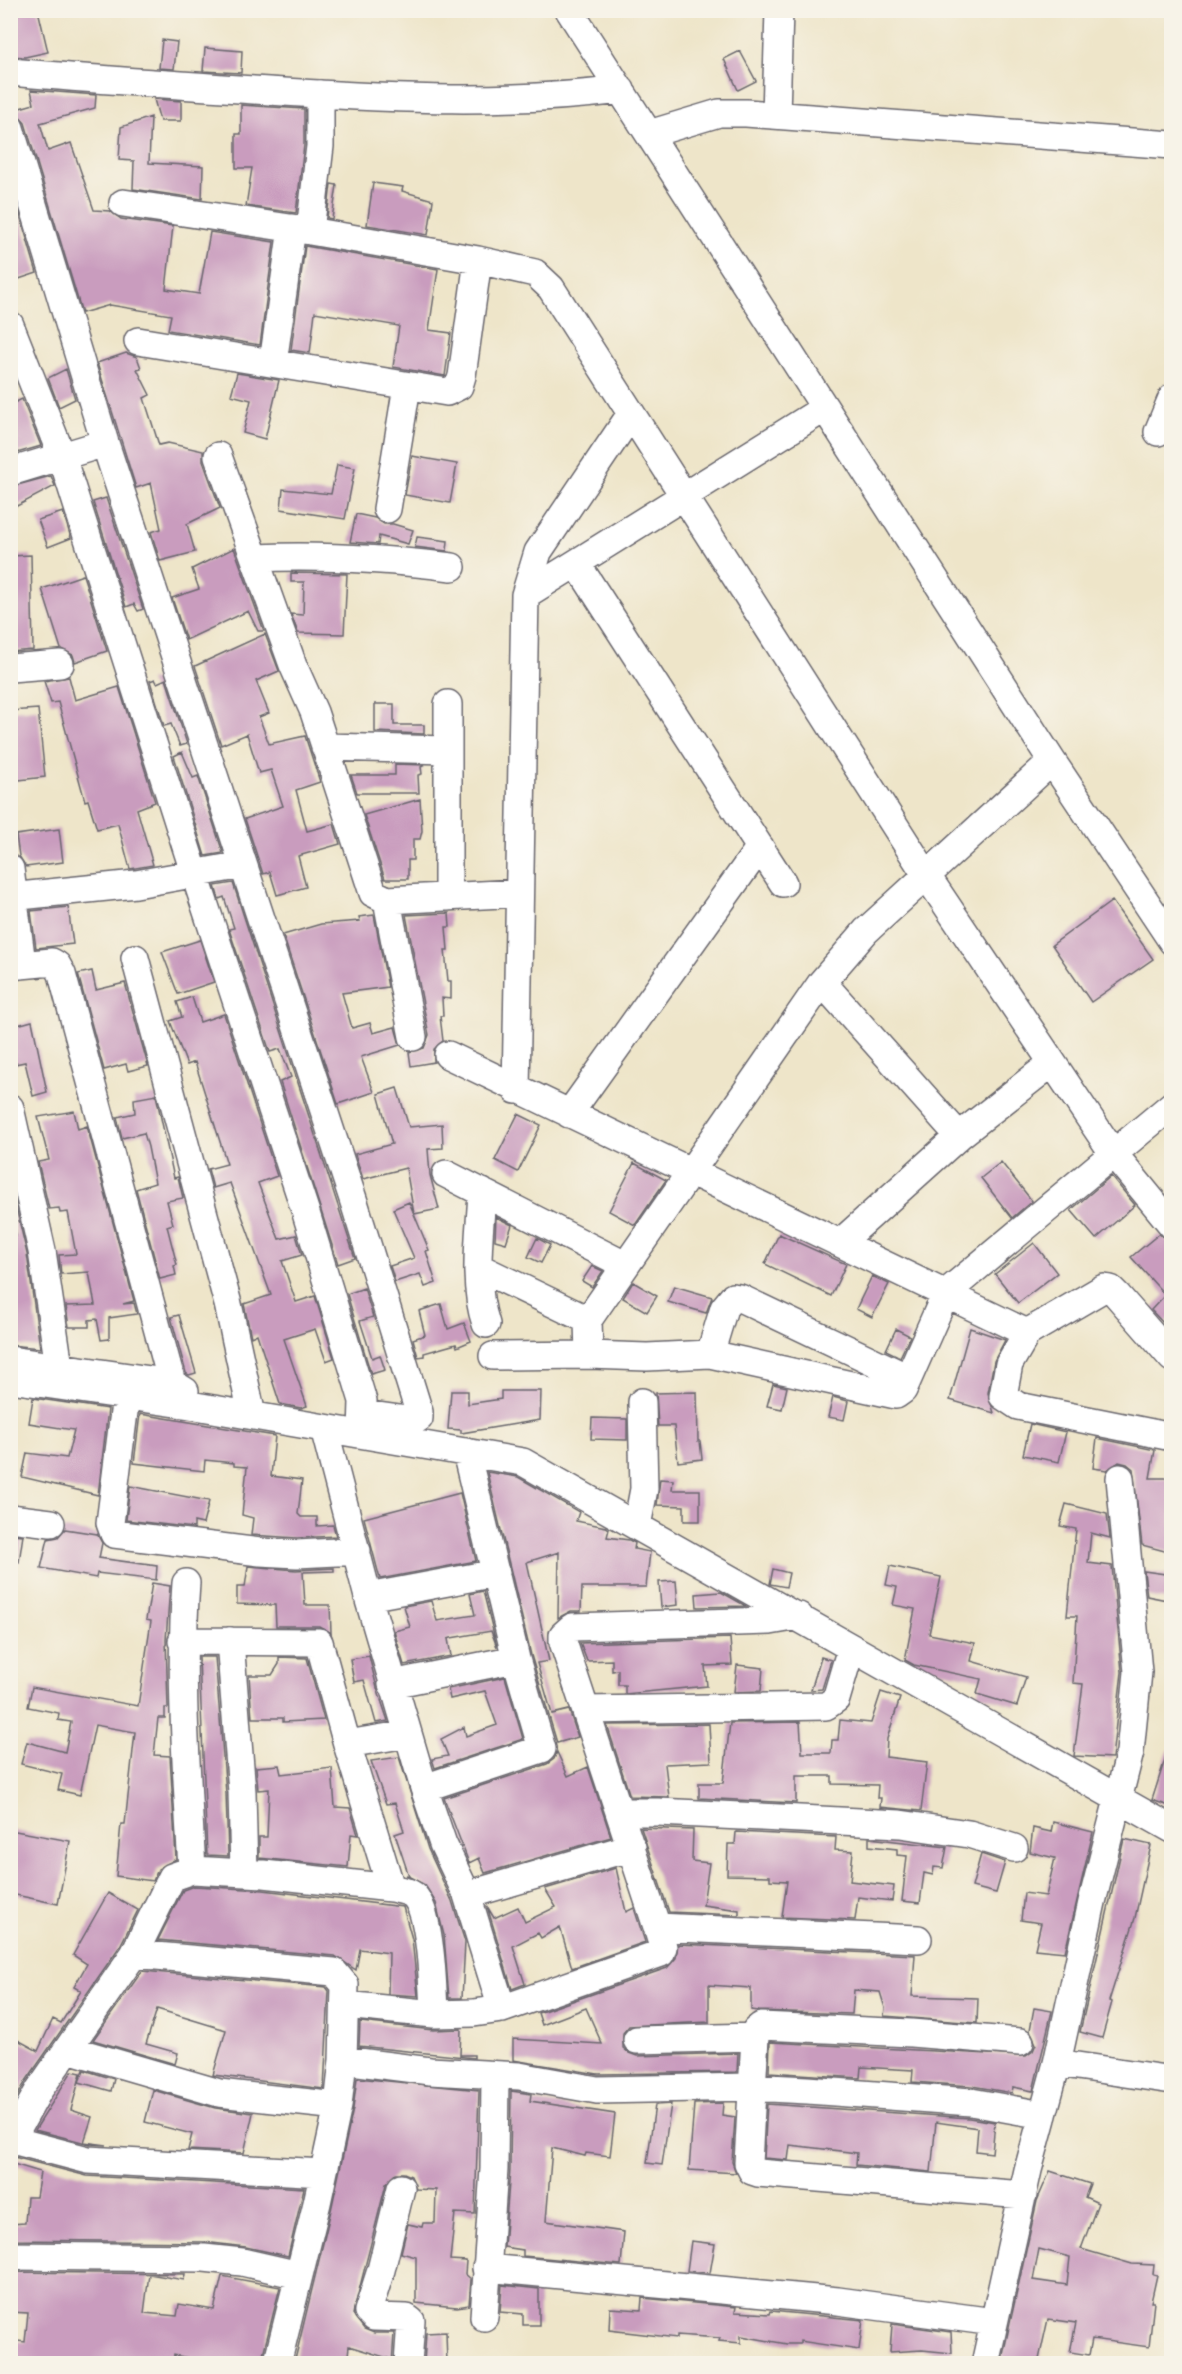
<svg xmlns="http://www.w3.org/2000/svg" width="1182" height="2374" viewBox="0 0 1182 2374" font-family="'Architects Daughter',sans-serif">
  <rect width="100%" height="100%" fill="#f7f3e8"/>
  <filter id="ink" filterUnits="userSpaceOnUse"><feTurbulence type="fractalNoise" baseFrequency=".0167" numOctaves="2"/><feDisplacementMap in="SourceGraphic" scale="12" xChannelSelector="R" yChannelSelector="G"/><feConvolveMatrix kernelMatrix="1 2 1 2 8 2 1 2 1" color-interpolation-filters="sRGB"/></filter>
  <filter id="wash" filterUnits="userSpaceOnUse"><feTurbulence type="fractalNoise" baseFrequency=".008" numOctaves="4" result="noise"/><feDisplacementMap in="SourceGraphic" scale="24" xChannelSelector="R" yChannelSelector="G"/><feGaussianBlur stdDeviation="1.35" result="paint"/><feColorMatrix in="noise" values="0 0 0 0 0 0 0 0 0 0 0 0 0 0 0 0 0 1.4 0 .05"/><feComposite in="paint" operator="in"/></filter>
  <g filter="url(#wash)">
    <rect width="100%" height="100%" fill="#eee5c9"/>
    <g id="blocks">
      <!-- building -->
      <path fill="#c99cbe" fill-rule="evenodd" d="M10,10H38L48,52L25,57L10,56Z
        M162,40L177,42L174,69L159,68Z
        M205,48L242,51L241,73L203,71Z
        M740,51L756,81L738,90L724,59Z
        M31,90L96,95L95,108L40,123L48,151L71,143L94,210L110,211L121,219L173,226L166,289L199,294L210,232L274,242L260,345L168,330L171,315L110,305L82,313L25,123L13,110L34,104Z
        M154,99L181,101V121H160Z
        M241,105L304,109V145L296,213L246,206L252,168H236V134H241Z
        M151,117L149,163L203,166L202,199L133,189L134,161L119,160L121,127Z
        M373,183L403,187L402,191L433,200L428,235L367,225Z
        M331,184L337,185L332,219L327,218Z
        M17,205L37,273L10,282V208Z
        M305,246L438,269L429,330L451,333L445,376L393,367L399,326L315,312L310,353L291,350Z
        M126,353L137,357L141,368L137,369L150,395L144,398L159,445L168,443L203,451V461L220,508L187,524L195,552L160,561L151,532L161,529L151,483L136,488L97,363Z
        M66,369L75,399L59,407L48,378Z
        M237,373L279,380L265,439L243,433L251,400L231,395Z
        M22,399L41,446L10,455V405Z
        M412,456L457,464L450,503L405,495Z
        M337,465L355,468L345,519L281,509L283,489L331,494Z
        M51,476L55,486L17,506L10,487Z
        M106,498L143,609L138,611L134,604L126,607L93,502Z
        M63,512L71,538L48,547L38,520Z
        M356,514L375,518L384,524H393L413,530L408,544L379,536L378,544L350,542Z
        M417,537L448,541L447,551L415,547Z
        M234,548L264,631H258L248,611L186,640L172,598L199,589L192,569Z
        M31,555L33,650L10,652V556Z
        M291,573L347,574L344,634L298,633L291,614L303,615L304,582H291Z
        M83,575L107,651L75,662L73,655L61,649L42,589Z
        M265,634L279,671L256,681L269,713L259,717L269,744L305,736L320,782L296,790L307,831L334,824L340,844L298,856L306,887L277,895L270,872L263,874L245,819L283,806L271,770L259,773L247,734L221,745L195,666Z
        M69,677L75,700L119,687L155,802L137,809L153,865L130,869L118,824L97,829L88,800L85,801L58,702L51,703L44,681Z
        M155,679L157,683L166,679L187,744L180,746L171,724L164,726L150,681Z
        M375,704H394V725H424V734L375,732Z
        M38,709L45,777L10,781V711Z
        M182,752L193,778L198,776L223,853L205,856L174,756Z
        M395,764L425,765L421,767L422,774L418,775L419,793H357L351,775H395Z
        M420,799L422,831L420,839H413V860H408V879H385L364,815Z
        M59,829L63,862L26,867L19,856L16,835Z
        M233,883L355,1258L338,1264L280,1082L291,1077L280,1049L270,1052L229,929L234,928L224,897L219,899L215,886Z
        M1112,901L1153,959L1091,1002L1052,945Z
        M68,907L73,944L36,948L31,911Z
        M449,913L450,927H446L448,950H445L448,981H451V999L442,998L443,1016H440L443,1041L434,1049V1062L411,1066L409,1052L424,1048L429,1035L406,915Z
        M374,915L388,987L342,993L352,1028L370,1023L373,1033L395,1027L400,1045L361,1057L374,1092L338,1104L283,935L321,924L360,921L359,917Z
        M200,940L214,982L178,994L162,952Z
        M92,971L96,990L125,983L148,1066L128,1071L126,1064L104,1070L78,974Z
        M192,997L200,1022L224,1014L277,1176L258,1183L279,1239L296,1235L302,1255L282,1261L296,1302L315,1296L334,1358L326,1361L315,1329L284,1339L307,1406L301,1408L280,1404L257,1334L251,1337L244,1304L271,1295L230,1183L213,1188L208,1169L227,1164L195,1062L187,1065L170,1021L182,1017L177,1002Z
        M32,1021L47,1092L33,1096L25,1062L10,1065V1027Z
        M397,1088L409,1127L442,1124L443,1148L428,1149L430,1175L439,1209L414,1214L406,1168L363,1179L355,1154L392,1144L378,1094Z
        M156,1095L174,1178L178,1177L183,1198L167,1201L173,1224L167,1226L177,1265L174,1266L176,1275L160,1279L136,1189L155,1183L148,1147L144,1133L122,1138L117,1117L135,1113L134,1099Z
        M74,1111L78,1129L87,1126L134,1301L123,1304L134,1303L137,1314L109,1318V1339L101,1340L97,1319L89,1320V1327H69L66,1306L95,1305L89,1272L61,1274L59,1255L76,1254L68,1212L60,1213L59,1208L49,1209L38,1162L49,1160L38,1117Z
        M518,1114L541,1125L518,1172L495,1160Z
        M1001,1162L1032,1201L1012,1218L981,1178Z
        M634,1163L666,1180L635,1225L609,1211Z
        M1111,1176L1135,1205L1096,1239L1071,1210Z
        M10,1182L27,1254L40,1348L10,1345V1297L17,1295L14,1253L10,1254V1237L16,1236Z
        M409,1202L429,1250L426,1251L436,1283L425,1287L420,1274L395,1282L390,1266L414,1258L393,1209Z
        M496,1217L512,1225L506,1243L495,1240Z
        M779,1234L846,1264L831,1296L765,1264Z
        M1159,1234L1172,1244V1316L1164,1324L1151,1310L1165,1295L1131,1257Z
        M537,1238L550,1245L541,1263L528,1257Z
        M1034,1243L1057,1273L1018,1303L995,1274Z
        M592,1266L603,1271L592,1287L582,1281Z
        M872,1276L889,1284L872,1317L856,1309Z
        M633,1282L657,1296L647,1312L623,1298Z
        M674,1286L712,1297L706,1313L668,1302Z
        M364,1288L373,1317L360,1321L372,1358L380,1355L385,1370L371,1374L347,1294Z
        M441,1304L448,1329L464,1323L471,1341L457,1347L456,1344L424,1353V1356L418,1357L413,1339L425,1335L419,1311Z
        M179,1315L196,1373L189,1375L186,1373L171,1317Z
        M970,1328L1005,1340L994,1361L988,1393L994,1413L950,1400Z
        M896,1329L910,1336L900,1357L886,1350Z
        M773,1384L787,1387L782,1409L767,1406Z
        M451,1391H468V1404L501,1399V1391H541L540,1420L461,1433V1430L448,1429Z
        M697,1392L698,1441H700L702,1459L678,1462L674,1426H658L656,1393Z
        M833,1397L848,1401L844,1420L828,1417Z
        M33,1398L108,1409L98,1495L22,1477L27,1453L67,1458L74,1430L29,1423Z
        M140,1414L275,1436L271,1476L302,1480L298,1514L301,1517H317V1526L333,1525L336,1536L297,1538L251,1535L253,1518L242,1515L247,1467L234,1466V1463L205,1460L204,1471L134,1463Z
        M592,1418L627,1419V1440L591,1439Z
        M1030,1424L1066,1432L1059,1462L1023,1455Z
        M1097,1438L1155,1450L1150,1478H1172V1553L1142,1545L1133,1469L1127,1464L1119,1462L1107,1470L1093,1468Z
        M487,1472L518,1477L579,1512L576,1521L606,1527L609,1529L607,1537L629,1540L635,1543L634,1549L650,1552L646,1587H582L581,1611H571L558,1618L559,1552L527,1562L549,1661L537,1663L552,1714L569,1710L578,1737L557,1743L531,1655Z
        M660,1479L673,1480L672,1490H700V1521H684V1506L657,1505Z
        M130,1486L209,1501L203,1524L194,1522V1528L126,1520Z
        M460,1493L476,1561L380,1579L364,1518Z
        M1066,1504L1107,1514L1110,1538L1091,1533L1088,1563L1112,1566L1122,1672L1112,1758L1074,1756L1083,1684L1073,1683L1077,1616H1067L1076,1529L1060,1526Z
        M65,1529L97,1534L102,1543L99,1558L157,1566L156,1580L97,1573L96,1578L41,1568L48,1539L58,1537Z
        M10,1534L23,1535L19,1562L10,1561Z
        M248,1566L296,1570L334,1568V1571L303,1572L305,1605H330L331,1633L319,1626H276L275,1605L237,1604V1587H245Z
        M890,1566L941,1577L929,1634L975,1643L971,1661L1026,1677L1017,1706L977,1694L981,1679L914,1665L905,1660L915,1609L893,1605L897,1587L886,1585Z
        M773,1569L789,1573L786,1587L770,1584Z
        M1144,1571L1172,1575V1601L1147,1596Z
        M676,1581L678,1605L661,1607L659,1582Z
        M152,1583L170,1586L166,1640L168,1708H165V1718H158L154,1755L170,1756L176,1859L158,1869L153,1881L116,1876L121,1824H125L135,1732L95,1725L80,1795L58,1790L62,1774L21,1764L27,1742L65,1752L71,1722L58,1720L59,1713L28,1707L32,1687L138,1706L151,1621L146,1620Z
        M483,1591L497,1647L491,1631L451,1638L448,1639L451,1656L404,1665L394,1631L410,1627L404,1606L431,1601L437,1621L475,1615L470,1594Z
        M721,1592L746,1606L697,1607L696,1594Z
        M730,1638L732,1665L705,1666L707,1686L625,1694V1685H618V1670L612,1671V1660L587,1661L580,1643Z
        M369,1656L377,1688L388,1721L376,1723L364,1680L354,1682L350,1659Z
        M199,1657H215L226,1793L228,1856L207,1855Z
        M279,1657L307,1658L324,1720L283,1722V1718H252L249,1675H272L279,1664Z
        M821,1657L831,1660L822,1689L811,1690Z
        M737,1665L763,1668L761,1691L734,1692Z
        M505,1677L523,1739L435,1768L432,1759L448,1756L441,1739L464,1727L466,1736L497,1725L485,1691L450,1699L448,1689Z
        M881,1692L900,1698L887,1739L886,1757L927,1762L921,1811L880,1807L881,1798H877L878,1785L832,1784V1776H796V1803L699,1798V1783H723L730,1723L800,1722L802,1753H831L832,1740H838L840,1720L871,1723Z
        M709,1724L711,1762L665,1764L669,1797L630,1796L607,1725Z
        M1168,1750H1172V1807L1152,1800Z
        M557,1752L568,1776L588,1767L611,1837L485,1873L479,1858L469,1863L444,1798L547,1764L554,1759Z
        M399,1757L428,1849L452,1901L465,1942L462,1998H449L444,1935L436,1903L425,1885L406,1875L409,1876L395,1834L404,1831L395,1803L386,1804L371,1761Z
        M279,1765L281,1774L332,1768L335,1807L350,1808L358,1835L351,1834L348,1867L259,1858V1837H267L269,1789L258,1790L256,1767Z
        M1053,1822L1093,1832L1065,1952L1035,1949L1041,1923L1021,1920L1024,1893L1046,1896L1055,1858L1030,1852L1033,1828L1051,1832Z
        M641,1828L693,1830L692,1861L709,1863L703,1905L739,1910V1915L669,1912Z
        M10,1830L70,1841L58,1904L11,1894L13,1881H10Z
        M736,1832L836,1837L835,1850L853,1851L850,1881L894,1886L892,1901L858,1897L855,1920L782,1917L787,1881L770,1880V1876L727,1875L728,1844H735Z
        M869,1838L947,1847L943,1868L934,1867L933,1875L924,1873L920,1903L902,1901L907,1856L897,1855V1849L869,1846Z
        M1124,1839L1151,1845L1135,1918L1109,2001L1112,2002L1102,2038L1080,2032Z
        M981,1854L1005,1862L996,1893L972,1887Z
        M616,1868L626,1912L634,1908L645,1942L572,1968L560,1927L541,1938L538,1933L513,1946L525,1984L512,1989L487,1906L494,1918L518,1907L525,1922L556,1907L545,1889Z
        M194,1886L263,1890L403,1907L412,1939L418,1996L388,1994L389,1953L360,1949L356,1970L335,1956L158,1940L183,1890Z
        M108,1893L138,1910L120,1946L26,2081L10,2109V2049L16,2039L38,2051L53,2019L61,2023L81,1991L74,1987L87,1964L73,1955Z
        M678,1944L915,1955L912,1996L978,1998L977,2023L884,2016L885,2008L880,1992L854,1990L852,2014L759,2011L751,2010V1988L709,1985V2022L629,2026L623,2033V2048L629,2053L637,2056L738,2053L737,2072L598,2074L513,2060V2039L602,2044L586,2008L542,2025L538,2013L667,1968L676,1958Z
        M142,1971L326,1987L329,1991L324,2089L213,2075L226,2030L157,2009L146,2044L178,2053L175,2064L93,2040Z
        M1034,2008L1052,2011L1033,2091L1013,2087L1012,2093L972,2086L912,2082L913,2070L861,2067L860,2078L769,2072L770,2042L1026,2056L1033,2051L1036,2044L1030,2030Z
        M360,2022L433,2030L461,2029L460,2055H474V2058L359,2046Z
        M84,2070L114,2079L111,2091L79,2082Z
        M72,2071L81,2073L71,2110L92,2117L84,2142L107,2145L90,2144L35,2130Z
        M357,2078L479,2090L475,2214L455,2213L450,2260L466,2261L465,2274L471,2279L469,2305L457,2307L416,2303V2257L401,2253L408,2224L422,2227L423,2223H435L436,2190L416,2189L411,2176L404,2173H396L386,2184L353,2314L364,2329L374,2333H394L392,2364L391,2359L349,2346L347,2364H294L332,2206L353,2109Z
        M153,2090L215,2108L253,2113L244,2153L188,2150L192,2134L145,2122Z
        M511,2091L531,2094L530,2101L615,2114L610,2156L586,2153L585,2156L552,2148L546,2221L624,2232L621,2265L523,2256V2250L504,2247L510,2170Z
        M723,2103L722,2115L735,2117L732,2162L736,2173L689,2170L694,2104Z
        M671,2104L662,2165L647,2163L655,2105Z
        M767,2104L969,2118L995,2122L992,2153L976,2151L978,2128L936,2122L931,2172L856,2165L857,2153L790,2145L788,2160L764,2158Z
        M14,2157L87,2176L304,2188L288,2256L246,2247L204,2242L10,2240V2224L25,2223L27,2197H36L40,2172L10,2163V2158Z
        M1050,2171L1090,2184L1085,2197L1098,2203L1081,2249L1132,2264L1154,2265L1153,2274L1157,2275L1151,2302H1154L1149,2347L1092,2339L1089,2355L1070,2352L1076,2323L1048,2319L1038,2364H1001L1037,2201ZM1039,2249L1070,2257L1067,2285L1033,2280Z
        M691,2241L715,2244L710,2273L687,2271Z
        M10,2272L185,2274L184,2280L149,2274L144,2313L177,2316L179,2304L214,2310L222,2276L280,2287L262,2358L257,2357L256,2364H204L205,2361L174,2355L172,2364H10V2340L25,2342L28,2313L10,2312Z
        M502,2285L539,2289V2325H523V2314L500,2312Z
        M642,2298L736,2307L735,2312L770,2314L771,2311L863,2320L859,2350L800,2341V2344H787L741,2336V2343L719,2341L720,2338L677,2335V2338L609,2330L610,2308L641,2310Z
        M892,2324L951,2332L952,2353L922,2350L890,2352Z
        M446,2332L447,2364H424L426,2333Z"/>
    </g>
  </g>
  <g filter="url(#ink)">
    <use href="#blocks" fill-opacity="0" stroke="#69666d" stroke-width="1.5"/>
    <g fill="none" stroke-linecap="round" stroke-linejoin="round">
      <defs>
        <path id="minor" d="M569,10L1052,761L1172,941
          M10,72C101,80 192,86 284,92C396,99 508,104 621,90
          M776,115L779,10
          M10,128L105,443L354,1202L419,1412V1418L414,1421L364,1414
          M649,134L719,113H746L1172,145
          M123,203L310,231L478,260L535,273L551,288L927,876L1113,1153L1172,1225
          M310,231L320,146V94
          M10,325L61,454L195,875L305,1210L363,1401L362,1433
          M138,341L447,392L459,386L462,376L478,260
          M273,363L292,228
          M1158,432L1172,398
          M218,456L293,665L314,712L373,893L387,900L519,893
          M10,472L105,443
          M387,509L407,386
          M256,558C322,555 386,559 452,567
          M577,564L783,883
          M525,595L538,552L631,414
          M10,668L60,664
          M448,704V897
          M325,747L448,750
          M10,869L22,964
          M10,897L136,884L243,865
          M387,900L413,1037
          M135,958L228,1304L252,1415
          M10,966L52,962L57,965L62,974L172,1383
          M822,982L959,1136
          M448,1055L1027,1333L1009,1364L1003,1396L1018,1406L1172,1437
          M516,1090L525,595L825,408
          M10,1108L42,1251L59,1367
          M569,1114L760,847
          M446,1174L625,1265
          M482,1192C480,1235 472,1283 486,1324
          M840,1243L959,1136L1052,1063
          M478,1267L588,1320
          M1027,1333L1104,1288L1111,1289L1117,1295L1172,1358
          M710,1354L724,1308L733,1297L740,1298L908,1378
          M589,1355L647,1357L710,1354L896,1395L903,1390L946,1293L1172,1105
          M493,1356L589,1355L588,1320L822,982L866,931L1052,761
          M10,1360L172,1383L185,1391
          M10,1379L190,1405L523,1462L1172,1829
          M126,1396L110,1523L114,1534L260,1552L297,1554L357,1551
          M324,1428L368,1597L424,1788L443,1844L467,1895L502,2009
          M10,1518L51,1523
          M637,1526L644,1489L642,1402
          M186,1583C179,1679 187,1775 192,1870
          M368,1597L496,1573
          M182,1641L319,1642L347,1744L391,1888
          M230,1641L242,1792L244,1873
          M392,1684L516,1659
          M586,1710L826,1706L836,1699L851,1648
          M347,1744L407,1734
          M424,1788L542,1749L516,1659L466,1452
          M621,1812H658L900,1824L969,1834L1014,1848
          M467,1895L632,1847
          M657,1927L918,1939
          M134,1954L334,1972L345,1985L343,2060L338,2106L317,2203L277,2364
          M345,2005L434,2014L474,2013L502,2009L661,1953L663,1947L657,1927L563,1642V1635L572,1627L770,1621L799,1616
          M637,2040L755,2037
          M1020,2042L911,2033L761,2026L756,2030L755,2037L748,2163L752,2171L758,2173L1023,2195
          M68,2049L219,2093L338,2106
          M343,2060L430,2071L519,2076L597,2090L751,2087L807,2090L971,2102L1043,2115
          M1057,2063L1172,2080
          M12,2140L88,2160L323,2173
          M10,2142L39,2090L134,1954L172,1877L192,1870L264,1874L391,1888C399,1890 411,1891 416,1898C431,1918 433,1988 434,2014
          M401,2188L381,2270L368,2311L374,2317L407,2318L411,2321L408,2364
          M10,2256L204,2258L242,2262L299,2275
          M486,2268L838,2301L994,2322
          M484,2317L494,2169L495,2075
          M985,2364L1028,2170L1057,2063L1092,1902L1130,1752L1138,1672L1120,1478"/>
      </defs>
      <!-- minor casing -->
      <use href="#minor" stroke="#69666d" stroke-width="30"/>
      <!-- minor -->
      <use href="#minor" stroke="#fff" stroke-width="27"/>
    </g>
  </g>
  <!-- margin -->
  <rect width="1182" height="2374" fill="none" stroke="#f7f3e8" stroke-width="36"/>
</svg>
